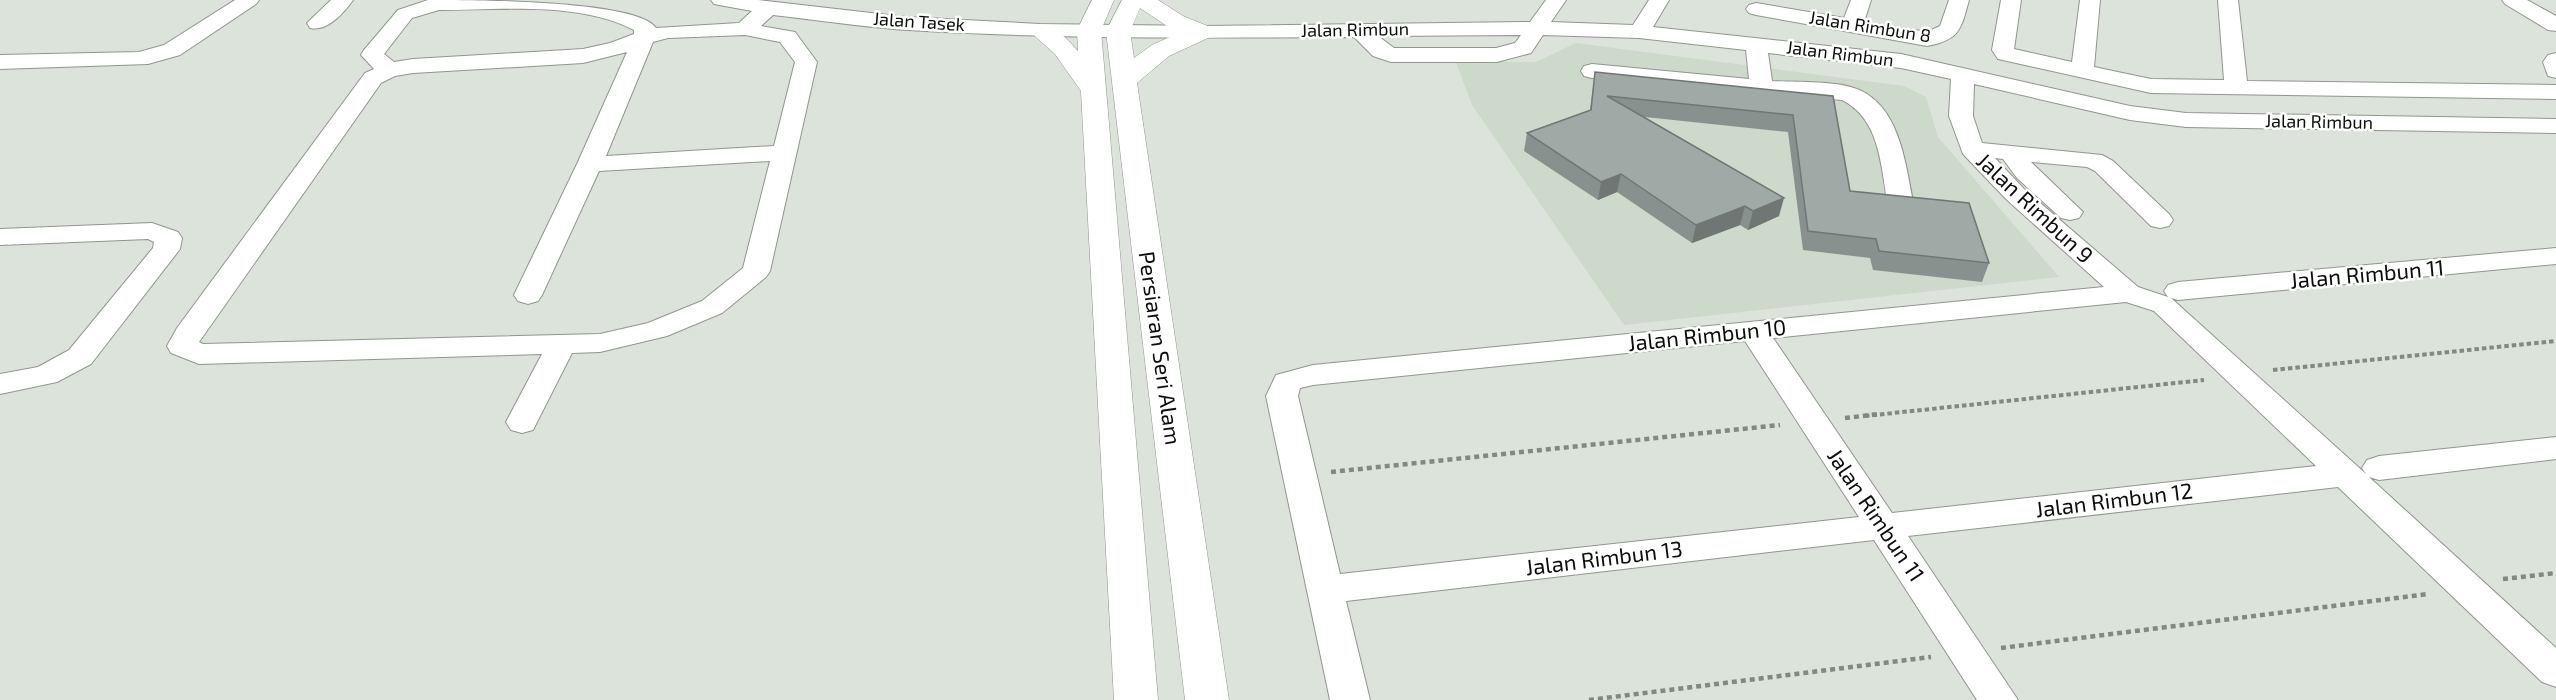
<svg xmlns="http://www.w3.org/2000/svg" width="2556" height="700" viewBox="0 0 2556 700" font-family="'Exo 2',sans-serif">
  <rect width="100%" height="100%" fill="#dce3db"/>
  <!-- built -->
  <path fill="#cdd9ca" d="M1576,43L1904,86L1926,97L1938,137L2059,277L1624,325L1472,105L1456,62H1536Z"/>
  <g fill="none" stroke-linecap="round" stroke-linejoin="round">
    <defs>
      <path id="minor" d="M235,0H259L256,4L180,55L148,64L0,69V55L139,52L164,45Z
        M331,0H353C344,13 327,32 310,28L307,23Z
        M428,0C469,0 638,0 656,28L739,23L752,11L714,4L711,0H758L906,17L1040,24L1202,26L1530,22L1546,0H1566L1551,22L1633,25L1649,0H1669L1653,27L1901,54L2130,106L2186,113L2556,119V133L2186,127L2130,120L1974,84L1973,116L1982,143L2102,155L2113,161L2169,214L2173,220L2169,226L2160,228L2151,226L2095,171L2087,167L2031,162L2083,212L2079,218L2070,220L2061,218L2017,178L2003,159L1995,158L2024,189L2138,287L2168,297L2164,291L2168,285L2178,282L2556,248V264L2178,300L2171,298L2366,474L2362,468L2367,460L2379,456L2556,437V459L2379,480L2369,477L2556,648V687L2542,682L2338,487L1908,536L2018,700H1977L1874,540L1346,601L1370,700H1330L1266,396L1276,375L1313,365L2104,287L2006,199L1963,154L1949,116L1951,79L1901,68L1768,53L1772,81C1794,82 1834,81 1854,88C1899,103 1905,161 1913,201L1909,207L1900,209L1891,207L1887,201C1881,164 1879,118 1842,100L1592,78L1584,76L1581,71L1584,66L1592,64L1749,79L1746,50L1639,38L1543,35L1531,53L1497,62H1391L1373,56L1354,37C1205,38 1057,39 908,30C863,27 818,20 773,15L761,26L795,32L817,62L770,271L766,277L722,313L667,336L600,352L572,353L533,430L522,433L511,430L506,422L542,354L199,364L171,353L167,346L177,328L365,73L374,69L361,55L364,50L398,10ZM439,10C499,10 579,1 634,30V34L610,43L583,49L413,59L394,62L384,54L412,18ZM745,35L780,42L795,62L774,146L606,156L653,42L668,38ZM1521,35L1515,43L1496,48H1394L1378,36ZM627,52L577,164L514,295L518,301L528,304L538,301L542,295L599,171L770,161L743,268L702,301L648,323L600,334L203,344L199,342L381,83L395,76L413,73L583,63ZM2126,302L2154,311L2316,466L1892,513L1773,338ZM1745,341L1859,517L1340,574L1298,396L1300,388L1313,385Z
        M1851,0H1871L1864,22L1927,32L1940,26L1949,0H1969C1961,29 1960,40 1927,46L1756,15L1749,13L1746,9L1749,5L1756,3L1844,18Z
        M2001,0H2021L2014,49L2072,62L2080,0H2100L2094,67L2151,79L2224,80L2218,0H2238L2247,81L2556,85V99L2151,93L1998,59L1992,50Z
        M2502,0H2527L2556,16V31L2548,30L2505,4Z
        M2556,53V78L2548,76L2543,62L2548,55Z
        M152,223L178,232L182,238L180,249L91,364L57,382L0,394V374L38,367L69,350L153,248L154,242L148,239L0,245V229Z"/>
      <path id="major" d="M1092,0H1114L1101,30L1158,700H1114L1081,91L1055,54L1028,30L1032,25C1051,20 1066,38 1078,51L1077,30Z
        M1122,0H1158L1183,16L1210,27L1214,32L1210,37L1169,56L1137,83L1229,700H1185L1106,31ZM1140,8L1167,26L1181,32L1152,45L1134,58L1130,31Z"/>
    </defs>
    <!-- minor casing -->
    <use href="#minor" stroke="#90968e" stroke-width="2"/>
    <!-- major casing -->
    <use href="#major" stroke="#90968e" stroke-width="1"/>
    <!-- path-far1 -->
    <path stroke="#838882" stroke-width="4" stroke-dasharray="4.5 3" stroke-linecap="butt" d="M2273,370L2556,341
      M1865,416L2204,380"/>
    <!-- path -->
    <path stroke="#838882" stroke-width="4.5" stroke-dasharray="5 4" stroke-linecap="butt" d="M1845,418L1879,414
      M1331,472L1780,425
      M2503,579L2556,573
      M2001,648L2428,594
      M1589,700L1931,657"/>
    <!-- minor -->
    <use href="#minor" fill="#fff" fill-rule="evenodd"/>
    <!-- major -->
    <use href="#major" fill="#fff" fill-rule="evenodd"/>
  </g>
  <!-- wall -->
  <path fill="#89918e" d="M1595,72L1833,96L1850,191L1989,263L1982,282L1873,270L1870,258L1803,250L1788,132L1645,117L1779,216L1748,230L1740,225L1692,243L1617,192L1598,200L1524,151L1527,133L1590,110Z"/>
  <!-- shaded-wall -->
  <path fill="#6f7674" d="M1621,174L1617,192L1598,200L1601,182Z
    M1784,198L1779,216L1748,230L1753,211Z
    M1745,206L1740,225L1692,243L1696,225Z"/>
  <!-- building -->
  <path fill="#9fa9a5" stroke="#6f7674" stroke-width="1.5" d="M1595,72L1833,96L1850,191L1969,203L1989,263L1879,251L1876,239L1808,231L1793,115L1607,96L1784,198L1753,211L1745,206L1696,225L1621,174L1601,182L1527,133L1591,110Z"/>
  <g text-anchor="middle" stroke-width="5" stroke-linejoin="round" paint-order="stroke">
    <!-- far-street labels -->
    <g font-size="18" fill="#0a0d0a" stroke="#fff">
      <text transform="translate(919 22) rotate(4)" y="6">Jalan Tasek</text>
      <text transform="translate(1870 27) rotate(9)" y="6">Jalan Rimbun 8</text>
      <text transform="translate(1355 30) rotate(-1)" y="6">Jalan Rimbun</text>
      <text transform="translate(1840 54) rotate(7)" y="6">Jalan Rimbun</text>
      <text transform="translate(2319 122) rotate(1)" y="6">Jalan Rimbun</text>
    </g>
    <!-- street labels -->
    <g font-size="22" fill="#0a0d0a" stroke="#fff">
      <text transform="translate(2035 208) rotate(43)" y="8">Jalan Rimbun 9</text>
      <text transform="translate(2367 274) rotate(-5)" y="8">Jalan Rimbun 11</text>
      <text transform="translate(1707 335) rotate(-6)" y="8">Jalan Rimbun 10</text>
      <text transform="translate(1160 348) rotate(82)" y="8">Persiaran Seri Alam</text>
      <text transform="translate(2114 500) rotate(-7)" y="8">Jalan Rimbun 12</text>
      <text transform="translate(1876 515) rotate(56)" y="8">Jalan Rimbun 11</text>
      <text transform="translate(1604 558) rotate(-7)" y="8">Jalan Rimbun 13</text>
    </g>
  </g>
</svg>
